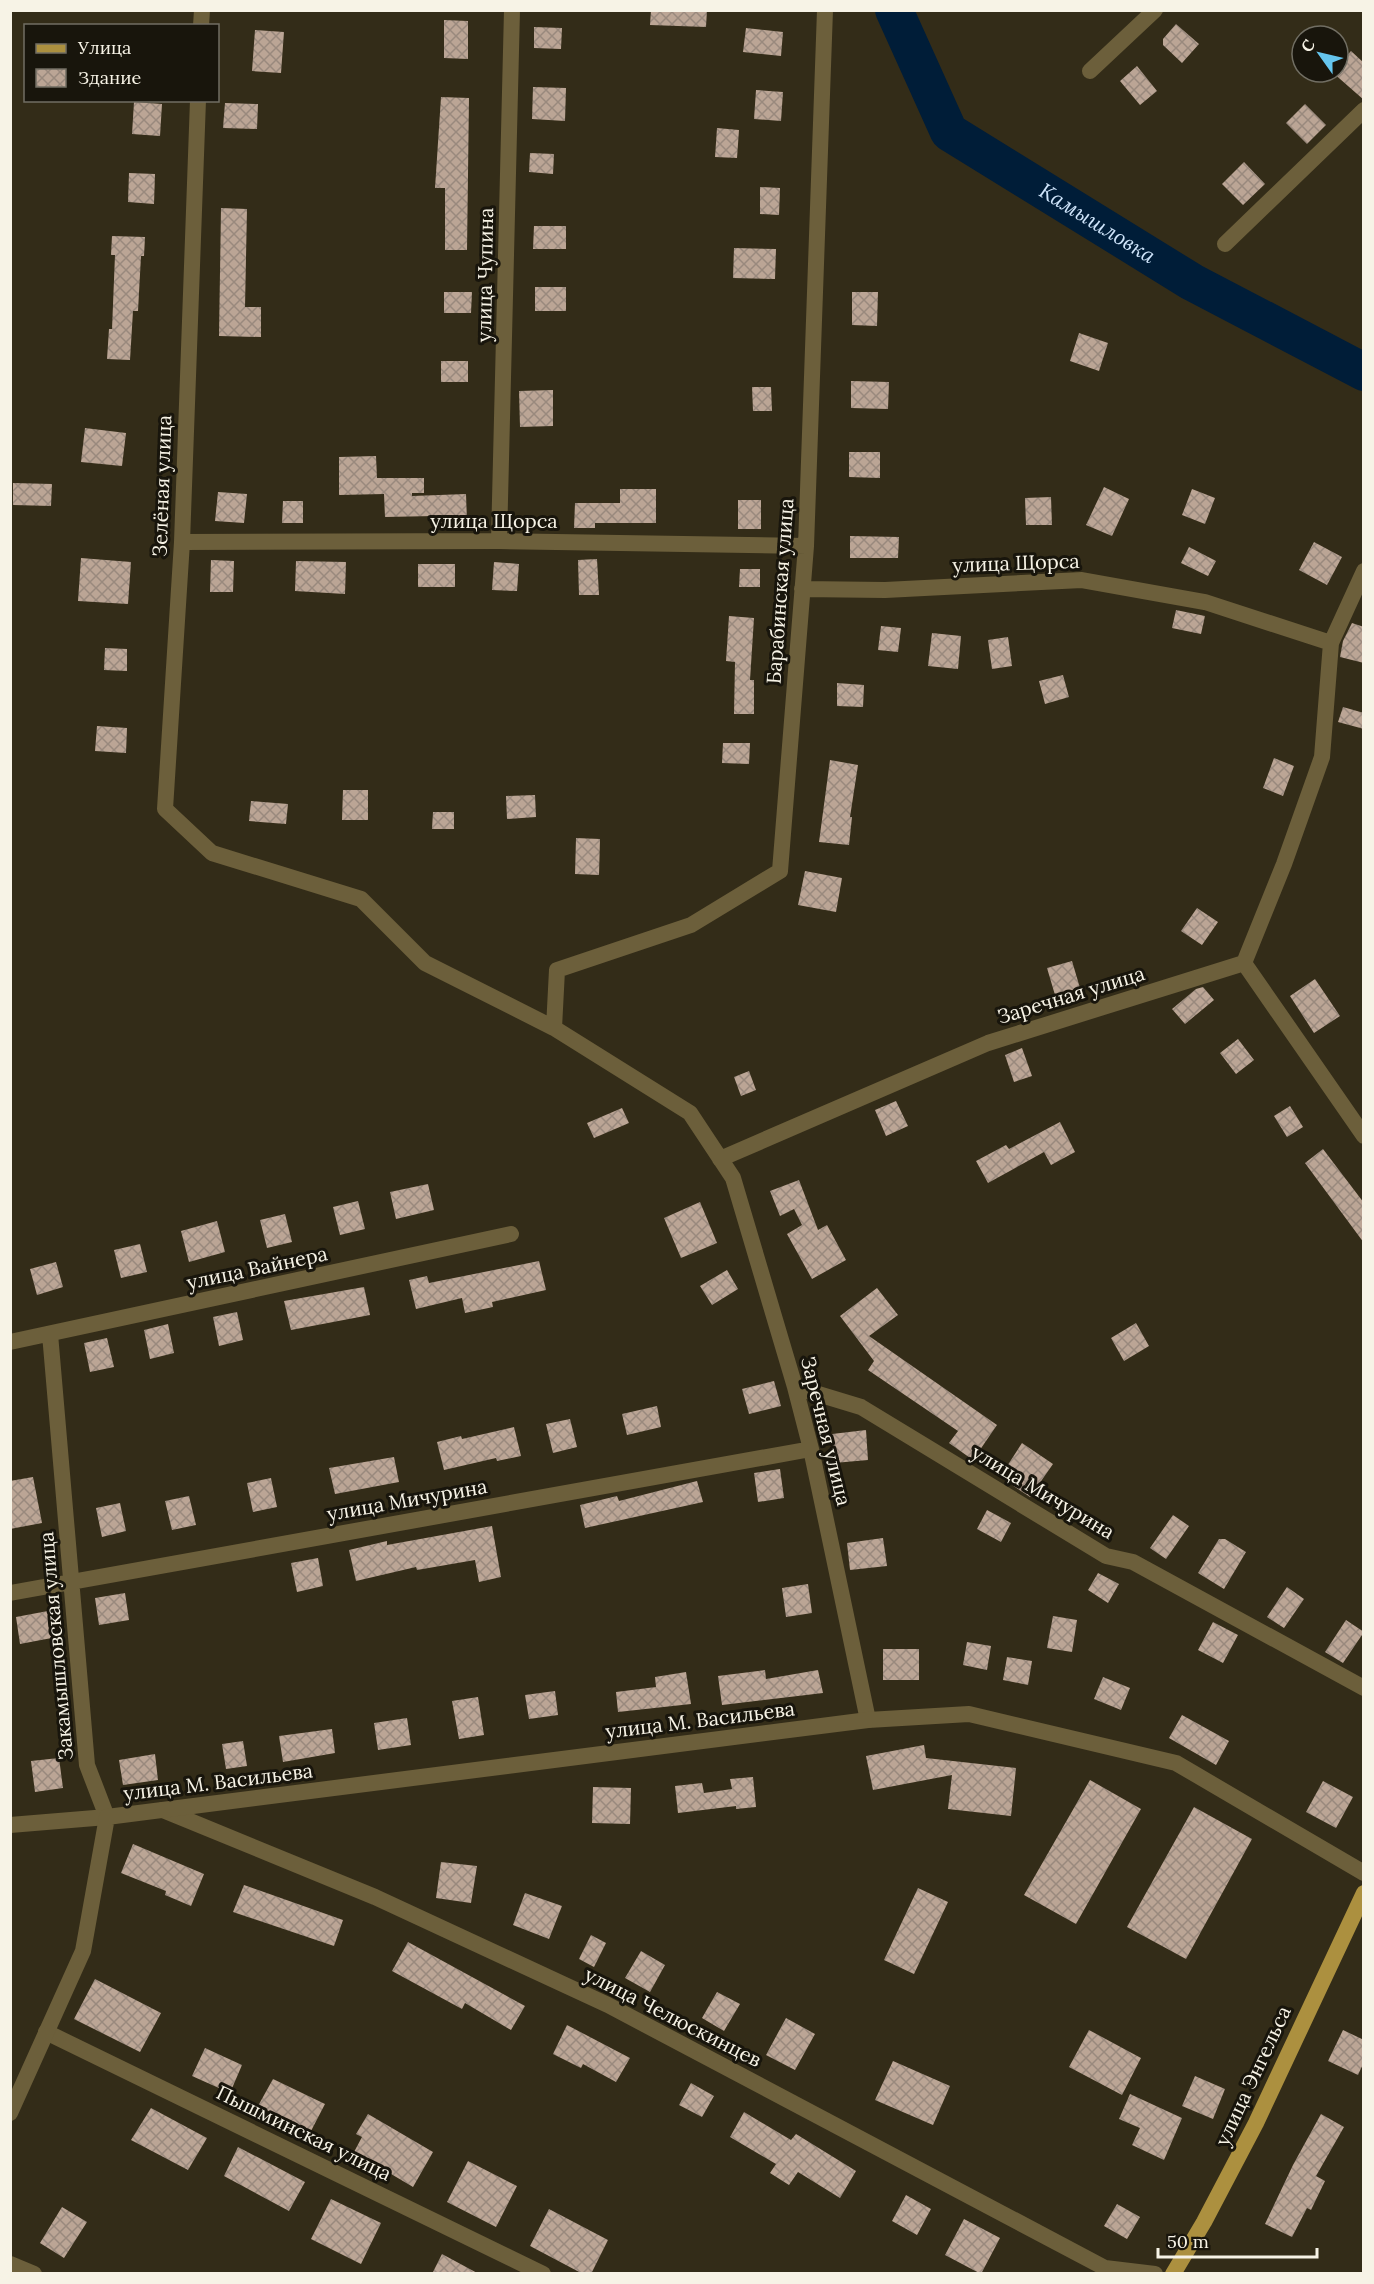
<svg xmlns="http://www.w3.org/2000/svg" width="1374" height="2284" viewBox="0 0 1374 2284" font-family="Lora,serif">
  <defs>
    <pattern id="building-cross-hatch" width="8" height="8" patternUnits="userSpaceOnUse" patternTransform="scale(1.5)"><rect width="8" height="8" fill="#bba595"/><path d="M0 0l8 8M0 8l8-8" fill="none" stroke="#99897d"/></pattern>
  </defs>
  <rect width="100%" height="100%" fill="#332c18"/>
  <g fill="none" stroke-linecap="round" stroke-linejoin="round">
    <!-- river -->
    <path stroke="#001d38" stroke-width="38" id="s1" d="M894,10L949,132L1192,282L1364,372"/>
  </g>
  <!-- building -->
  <path fill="url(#building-cross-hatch)" d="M651,10H707L706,27L650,25Z
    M444,20L468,21V59L444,58Z
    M1176,24L1199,44L1182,63L1163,45V39Z
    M534,27L562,28L561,49L534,48Z
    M746,28L783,32L781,56L743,52Z
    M255,30L284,32L281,73L252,71Z
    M1351,51L1364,63V100L1332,72H1338V65Z
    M1137,66L1157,91L1140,105L1120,81Z
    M533,87L566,88L565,121L532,119Z
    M756,90L783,92L781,121L754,119Z
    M441,97L469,98L467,250H445V188H435Z
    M134,102L162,104L160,136L132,134Z
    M225,103L258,104L257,129L223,128Z
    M1305,104L1326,125L1307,144L1286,123Z
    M717,128L739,130L737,158L715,157Z
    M530,153L554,154L553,174L529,172Z
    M1244,162L1265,184L1243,205L1222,184Z
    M129,173L155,174L154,204L128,202Z
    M760,187L780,188L779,215L760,214Z
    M221,208L247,209L245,307H261V337L219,336Z
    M534,226H566V249H533Z
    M112,236L145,237L144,256H141L138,311H133L130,360L107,359L109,329H112L115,255H111Z
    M734,248L776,249L775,279L733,278Z
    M535,287H566V311H535Z
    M444,292H472L471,313H444Z
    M852,292H878L877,326L852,325Z
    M1079,333L1108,343L1099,371L1070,361Z
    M441,361H468V382H441Z
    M851,381L889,382L888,409L851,408Z
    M752,387H771L772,411H753Z
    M553,390V426L520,427L519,391Z
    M85,428L126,433L122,466L81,462Z
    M849,452H880V478L849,477Z
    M376,456L377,478H424V493H412V496L466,494L467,521L435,523V516L385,517L384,494L339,495V457Z
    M13,483L52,484L51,506L13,505Z
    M1104,487L1129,499L1112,536L1086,525Z
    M620,489H656V523H595V528H574L575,503H620Z
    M1192,489L1215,498L1205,524L1182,515Z
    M218,492L247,494L244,523L215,521Z
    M1051,497L1052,525H1026L1025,498Z
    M738,500H761V529H738Z
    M283,501H303V523H282Z
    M850,536L899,537L898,558H850Z
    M1314,542L1342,557L1327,585L1299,570Z
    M1189,547L1216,561L1208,576L1181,563Z
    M81,558L131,562L128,604L78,601Z
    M597,559L599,595H579L578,560Z
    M211,560L234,561L233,592H210Z
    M296,561L346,562L345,594L295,591Z
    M494,562L519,564L517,591L492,590Z
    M418,564H455V587H418Z
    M740,569H760V587H739Z
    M1176,610L1205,616L1201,634L1172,628Z
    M729,616L754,618L750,680H754V714H734L735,662L726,661Z
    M1352,623L1364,627V663L1340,657L1343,641Z
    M881,626L901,628L898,652L878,650Z
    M932,633L961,636L958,669L928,666Z
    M1008,637L1012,666L992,669L988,640Z
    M105,648L127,649V671L104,670Z
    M1063,675L1069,697L1045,704L1039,681Z
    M837,683L864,685L863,707L837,706Z
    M1343,707L1364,713V729L1338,722Z
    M97,726L127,728L126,753L95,751Z
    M723,743H750L749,764L722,763Z
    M1274,758L1294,766L1283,796L1263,788Z
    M830,760L858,765L850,817H852L849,845L819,842Z
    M343,790H368V820H342Z
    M535,795L536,817L507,819L506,796Z
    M251,801L288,804L286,824L249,821Z
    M433,812H454V829H432Z
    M576,838L600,839L599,875L575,874Z
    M805,871L842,878L836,912L798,905Z
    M1197,908L1218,922L1202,945L1181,931Z
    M1072,961L1080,988L1055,995L1047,968Z
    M1315,979L1340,1016L1314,1033L1290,996Z
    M1203,987L1214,1000L1185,1024L1172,1009L1196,989Z
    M1238,1039L1254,1060L1236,1074L1220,1053Z
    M1022,1048L1032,1076L1014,1082L1005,1055Z
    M749,1071L756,1090L741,1096L734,1077Z
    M896,1101L908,1126L886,1136L875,1110Z
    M1290,1106L1303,1127L1287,1137L1274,1116Z
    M622,1108L629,1123L594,1138L587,1123Z
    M1060,1122L1075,1152L1051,1165L1044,1152L988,1183L976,1161L1006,1145L1009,1149Z
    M1323,1149L1364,1203V1243L1305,1163Z
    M799,1180L818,1230L827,1225L846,1260L812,1279L787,1234L802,1225L794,1209L780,1216L770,1191Z
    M428,1184L434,1210L396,1219L390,1192Z
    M358,1201L365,1229L340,1235L333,1207Z
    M700,1202L717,1243L681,1258L664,1218Z
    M285,1214L292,1242L267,1248L260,1220Z
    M217,1221L225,1252L189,1262L181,1231Z
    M140,1244L147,1272L121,1278L114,1250Z
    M539,1261L546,1290L492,1302L493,1307L465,1313L462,1298L416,1309L409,1280L427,1276L429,1283Z
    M56,1262L63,1287L37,1295L30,1269Z
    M727,1270L738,1289L712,1305L700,1286Z
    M364,1287L370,1315L291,1330L284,1301Z
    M877,1288L898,1315L869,1336L997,1425L973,1460L949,1443L958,1431L868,1370L874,1361L840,1316Z
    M237,1312L243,1340L219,1346L213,1317Z
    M1136,1323L1149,1346L1124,1361L1111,1338Z
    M168,1324L174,1353L150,1359L144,1330Z
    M107,1338L114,1367L90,1372L84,1343Z
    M774,1381L781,1406L749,1414L742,1389Z
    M657,1406L661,1427L627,1435L622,1414Z
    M570,1419L577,1447L553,1453L546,1424Z
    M514,1427L521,1456L497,1461L496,1458L444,1470L437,1442L461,1436L462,1439Z
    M866,1430L868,1460L834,1463L832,1434Z
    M1022,1443L1053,1464L1030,1497L1000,1477Z
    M394,1457L399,1482L335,1494L329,1468Z
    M780,1469L784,1498L758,1502L754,1473Z
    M33,1477L42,1523L10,1529V1481Z
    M271,1478L277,1507L253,1512L247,1483Z
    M697,1481L703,1502L585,1528L580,1505L617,1496L619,1501Z
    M189,1496L196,1525L172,1530L165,1501Z
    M120,1503L126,1531L102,1537L96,1508Z
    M987,1510L1011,1523L1001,1542L977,1529Z
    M1173,1515L1189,1526L1166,1559L1150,1548Z
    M492,1526L501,1577L479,1582L475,1560L417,1570L416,1567L356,1581L349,1550L387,1541V1545Z
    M883,1538L887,1566L850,1570L847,1543Z
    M1219,1539H1225L1246,1552L1224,1589L1198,1573Z
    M318,1558L323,1586L297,1592L291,1563Z
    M1098,1573L1119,1584L1108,1603L1088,1590Z
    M808,1584L812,1613L786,1617L782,1588Z
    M1287,1587L1304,1599L1284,1628L1267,1617Z
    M125,1593L129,1620L99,1625L95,1598Z
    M53,1610L57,1637L20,1644L16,1617Z
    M1053,1616L1077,1620L1072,1652L1047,1648Z
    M1346,1620L1364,1632L1343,1663L1325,1652Z
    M1213,1622L1238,1635L1223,1663L1198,1650Z
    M967,1642L991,1646L987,1670L963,1665Z
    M883,1649H919V1680H883Z
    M1007,1657L1032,1661L1028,1685L1003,1680Z
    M765,1670L766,1679L818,1670L823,1693L722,1705L718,1676Z
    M686,1672L691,1704L618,1712L616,1692L656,1687L655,1677Z
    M1103,1677L1130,1688L1121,1710L1094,1699Z
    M555,1691L558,1715L529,1719L525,1695Z
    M478,1697L484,1735L459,1739L452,1701Z
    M1182,1715L1229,1741L1216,1765L1169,1738Z
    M407,1718L411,1745L378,1750L374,1723Z
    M332,1729L335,1753L283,1762L279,1736Z
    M243,1741L247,1766L226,1769L222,1744Z
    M924,1745L926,1758L1016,1768L1011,1816L948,1809L952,1775L873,1790L866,1756Z
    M155,1754L158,1780L123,1785L119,1760Z
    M59,1758L63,1788L35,1792L31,1761Z
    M753,1777L756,1807L736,1809V1806L678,1813L675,1786L702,1783L704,1793L732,1789L730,1779Z
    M1090,1780L1141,1809L1076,1924L1024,1895Z
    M1323,1781L1353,1797L1336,1828L1306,1812Z
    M593,1787L631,1788L630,1824L592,1823Z
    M1194,1807L1252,1839L1186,1959L1127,1927Z
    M133,1844L204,1874L191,1906L165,1895L166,1891L121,1873Z
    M441,1862L477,1866L471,1903L436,1898Z
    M244,1885L343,1920L334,1946L233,1912Z
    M918,1888L948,1902L914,1974L884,1960Z
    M525,1893L562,1906L549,1939L513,1925Z
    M591,1935L606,1943L594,1967L579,1959Z
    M408,1942L525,2006L511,2030L465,2003L462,2009L392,1971Z
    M641,1951L665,1965L650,1992L625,1978Z
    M95,1979L161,2013L140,2052L74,2019Z
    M717,1992L740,2004L724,2031L702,2018Z
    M786,2018L815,2034L795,2070L766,2055Z
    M567,2025L630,2058L616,2082L583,2064L581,2068L553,2054Z
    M1089,2030L1141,2058L1122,2095L1069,2067Z
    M1343,2030L1364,2040V2062L1358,2075L1328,2061Z
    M205,2048L242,2065L230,2093L192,2076Z
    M893,2061L950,2086L933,2125L875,2100Z
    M1195,2076L1225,2089L1213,2119L1182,2106Z
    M273,2079L325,2104L311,2131L258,2106Z
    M691,2083L714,2096L702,2117L679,2105Z
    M1130,2094L1182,2118L1164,2160L1132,2145L1140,2128L1119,2119Z
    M151,2108L207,2138L188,2170L131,2140Z
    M744,2112L791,2140L796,2134L856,2171L840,2198L798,2172L789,2185L770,2173L776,2164L730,2137Z
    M368,2114L433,2152L413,2187L354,2152L362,2137L356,2134Z
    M1321,2114L1344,2127L1316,2176L1325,2181L1311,2210L1307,2208L1292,2237L1265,2224L1293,2165Z
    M238,2147L305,2182L289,2211L224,2176Z
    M468,2161L517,2186L496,2227L447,2202Z
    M906,2195L931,2209L917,2235L892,2221Z
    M331,2199L381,2223L361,2264L311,2239Z
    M1117,2204L1140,2217L1127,2239L1104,2226Z
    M62,2207L87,2222L64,2258L40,2243Z
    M549,2209L608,2240L591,2274H583L530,2246Z
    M964,2219L1000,2238L981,2274L945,2255Z
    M442,2254L479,2274H432Z"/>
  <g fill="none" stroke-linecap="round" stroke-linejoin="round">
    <!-- minor -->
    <path stroke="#6c5f3b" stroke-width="16" d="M201,26L202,10
      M1090,71L1155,10
      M198,100L182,542L165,809L212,853L361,899L425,963L554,1028L690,1113L733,1178L795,1387L811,1449L868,1720
      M1225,244L1364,110
      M499,541L512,10
      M182,542L499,541L806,546
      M802,589L885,590L1082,580L1205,602L1331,643
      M1244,963L1284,864L1322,757L1331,643L1364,571
      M554,1028L557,970L691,925L780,871L806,546L825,10
      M720,1159L988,1043L1244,963L1364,1136
      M10,1342L511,1234
      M795,1387L861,1407L1106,1556L1133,1562L1364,1688
      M10,1593L811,1449
      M163,1810L375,1897L608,2005L1105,2268L1155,2274
      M10,1825L107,1817L87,1765L50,1334
      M46,2032L543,2274
      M10,2264L34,2274"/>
    <!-- tertiary -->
    <path stroke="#6c5f3b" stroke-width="16" d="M10,2113L83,1951L107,1817L868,1720L969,1714L1176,1763L1364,1873"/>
    <!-- primary -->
    <path stroke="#ac903f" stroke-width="16" d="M1173,2274L1204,2222L1256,2123L1364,1893"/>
  </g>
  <g text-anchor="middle" stroke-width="6" stroke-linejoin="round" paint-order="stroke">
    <!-- street labels -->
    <g font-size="20" fill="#f7f3e6" stroke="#18150c">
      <text transform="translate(485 275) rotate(-89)" y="7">улица Чупина</text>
      <text transform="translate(162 486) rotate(-88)" y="7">Зелёная улица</text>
      <text x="494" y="528">улица Щорса</text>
      <text transform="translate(1016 563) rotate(-2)" y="7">улица Щорса</text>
      <text transform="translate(780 591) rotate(-86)" y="7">Барабинская улица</text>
      <text transform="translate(1071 995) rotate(-17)" y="7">Заречная улица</text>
      <text transform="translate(257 1268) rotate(-12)" y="7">улица Вайнера</text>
      <text transform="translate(826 1431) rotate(76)" y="7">Заречная улица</text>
      <text transform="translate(1043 1492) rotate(31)" y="7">улица Мичурина</text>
      <text transform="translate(407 1500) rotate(-10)" y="7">улица Мичурина</text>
      <text transform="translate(56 1646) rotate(-95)" y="7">Закамышловская улица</text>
      <text transform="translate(700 1720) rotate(-7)" y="7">улица М. Васильева</text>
      <text transform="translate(218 1782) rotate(-7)" y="7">улица М. Васильева</text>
      <text transform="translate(673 2017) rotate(27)" y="7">улица Челюскинцев</text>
      <text transform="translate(1253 2076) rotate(-65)" y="7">улица Энгельса</text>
      <text transform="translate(304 2133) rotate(26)" y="7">Пышминская улица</text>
    </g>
    <!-- water labels -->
    <g font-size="21" font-style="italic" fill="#cfe5fb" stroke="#18150c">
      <text dy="7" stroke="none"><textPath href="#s1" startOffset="308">Камышловка</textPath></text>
    </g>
  </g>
  <!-- border -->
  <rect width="1374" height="2284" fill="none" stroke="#f7f3e6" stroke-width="24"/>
  <!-- legend -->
  <rect x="24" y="24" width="195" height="78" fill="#18150c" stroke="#716e63" stroke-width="1.5"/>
  <rect x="36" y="44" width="30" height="9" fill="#ac903f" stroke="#716e63" stroke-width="1.5"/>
  <text x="78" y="54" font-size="18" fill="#f7f3e6">Улица</text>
  <rect x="36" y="69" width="30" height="18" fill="url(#building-cross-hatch)" stroke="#716e63" stroke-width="1.5"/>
  <text x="78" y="84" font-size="18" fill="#f7f3e6">Здание</text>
  <!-- north arrow -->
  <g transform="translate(1320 54) rotate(304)"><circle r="28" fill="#18150c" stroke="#716e63" stroke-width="1.5"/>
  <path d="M0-4.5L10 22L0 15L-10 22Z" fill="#65c5ee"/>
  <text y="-9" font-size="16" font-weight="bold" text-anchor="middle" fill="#f7f3e6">С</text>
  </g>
  <!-- scale -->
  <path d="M1158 2248v9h159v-9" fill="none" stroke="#f7f3e6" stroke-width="3"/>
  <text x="1167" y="2248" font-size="18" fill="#f7f3e6" stroke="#18150c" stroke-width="4.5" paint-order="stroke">50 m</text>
</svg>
